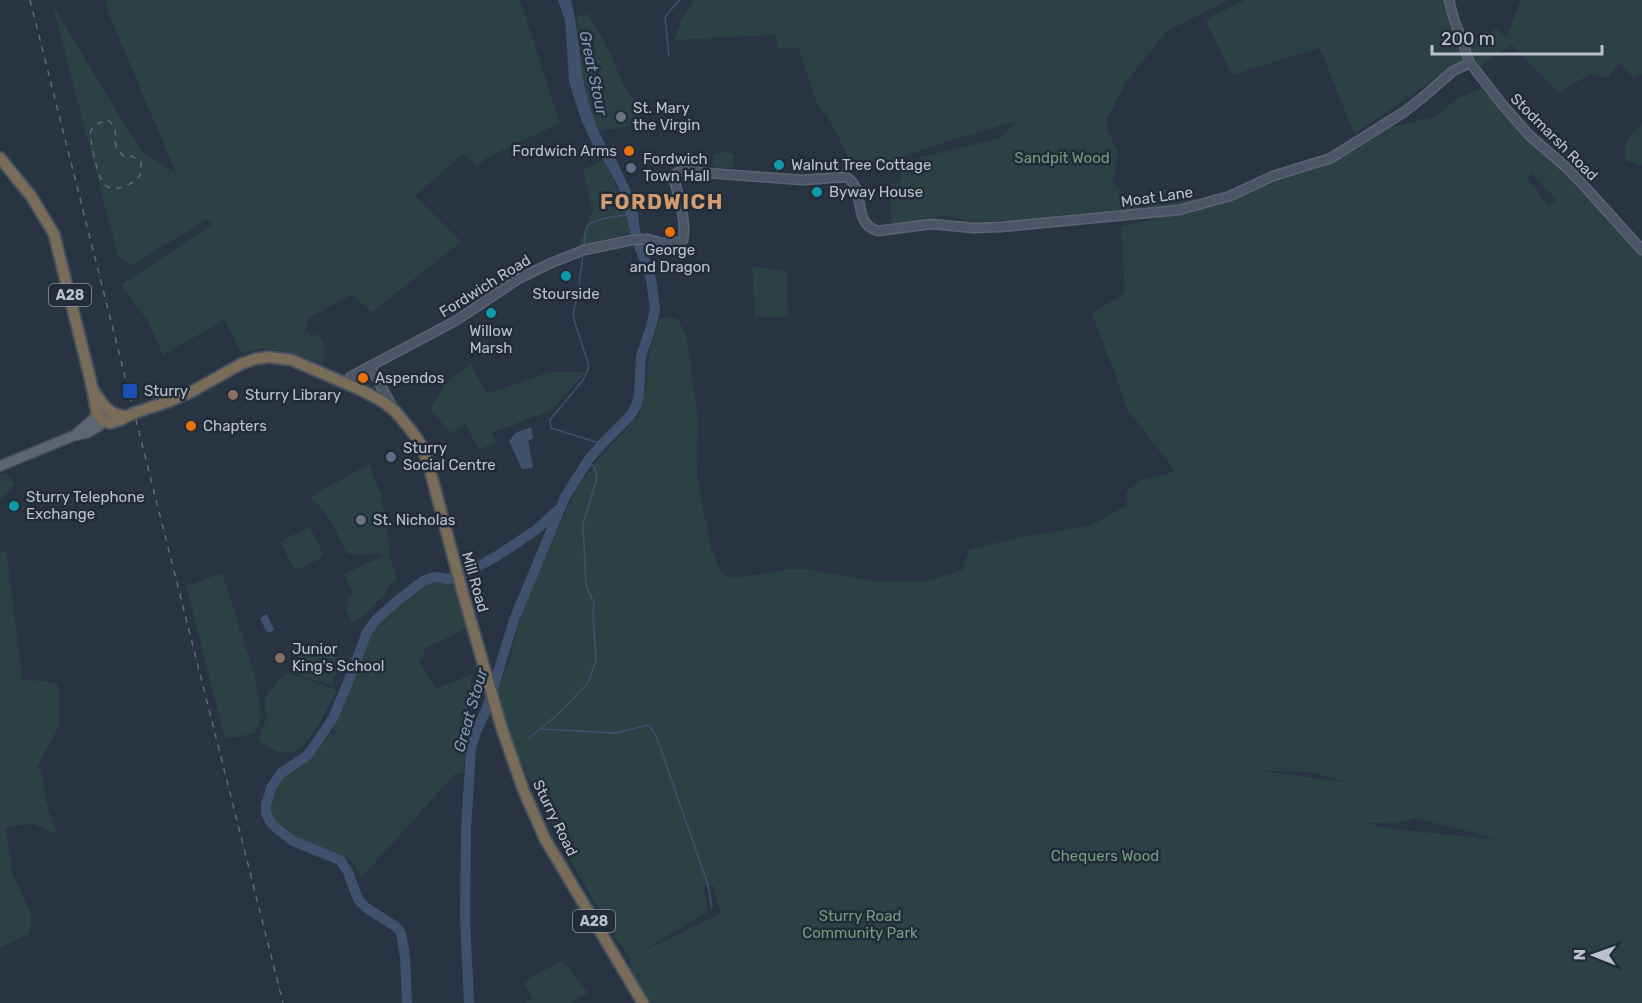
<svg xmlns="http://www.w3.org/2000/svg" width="1642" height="1003" viewBox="0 0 1642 1003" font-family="Rubik,sans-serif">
  <rect width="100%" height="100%" fill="#293443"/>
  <!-- green -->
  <path fill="#2b4144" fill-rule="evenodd" d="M106,0H520L560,123L486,158L477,168L464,153L415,196L461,242L372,312L352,295L305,320L307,325L305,329L306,332H310L311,337L319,334C325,345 326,352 323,364L290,352L261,348L242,354L224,320L163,355L148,321L121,285L213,224L208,219L132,265L118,257L53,6L141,151L176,173L108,12Z
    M693,0H1229L1167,31L1126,82L1105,123L1118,154L1112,181L1124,195H1144L1160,189L1191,193L1198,202L1121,211L1083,213L1026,219L972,222L946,215L892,224L891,211L892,207L890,205L887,185L901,182V162L1000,138L1017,121L959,138L856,172L832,124L817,103L799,48H777L776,35L674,40L682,19Z
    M1245,0H1444L1465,58L1354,134L1320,48L1232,75L1206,20Z
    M1521,0H1642V74L1634,79L1619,62L1607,79L1590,74L1559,93L1511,44L1479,68L1468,43L1497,29L1506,38Z
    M588,14L611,54L622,82L640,111L643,122L615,129L600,130C580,99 582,53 576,17Z
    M1482,88L1642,255V1003H649L631,973L630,958L615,937L565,851L521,763L496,693L508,665L522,612L573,495L597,461L639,415L646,389L648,358L660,318H677L686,335L698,420L697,478L711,548L721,571L730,578L769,573L784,569H807L874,581H927L962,570L969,550L1017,538L1090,526L1128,504L1126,492L1139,481L1175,471L1128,410L1092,313L1125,293L1121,227L1227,201L1363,145L1389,128L1434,117L1457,99ZM1530,173H1531L1557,200L1548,205L1528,180ZM1261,770L1309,772L1352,783L1262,771ZM1415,818L1494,838V839L1392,829L1366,823L1404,822ZM713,885L721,913L638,954L708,911L703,886Z
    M1642,124V166L1625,160L1626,141Z
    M727,152L734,155L733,168L713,167V154Z
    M603,160C616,183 626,207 631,233L578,246L593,211L583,170Z
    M752,266L786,271L788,317H755Z
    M470,364L487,394L549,372H585L552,410L492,432L497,443L479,449L465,424L450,433L431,409L444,385Z
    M369,464L381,494L390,549L389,554L397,580L389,585L383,597L376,602L367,614L351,623L349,619L350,618L345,608L348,605V598L353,593L344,574L387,554H347C336,531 329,513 310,497Z
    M5,473L15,484L0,501V474Z
    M310,527L323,554L319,559L296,570L294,569L281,543L285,539L295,534L296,535Z
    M6,551L22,679L58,683V728L35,770L40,768L46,801L57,834L32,824L5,827L12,872L32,916L30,933L0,948V553Z
    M222,573L254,673L261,717L257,728L254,733L238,737L225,738L186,586Z
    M437,579L446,582L454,580L469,626L454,635L424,648L423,658L419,662L436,689L472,674L463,773L455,774L361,878L353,862L336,852L295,838L281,828L270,815L269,805L274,785L292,769L311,759L323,742L332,733L336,735L337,732L331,728L368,635C384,612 410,588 437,579Z
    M303,646L341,658L332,686L294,674Z
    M287,673L337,690C330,704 308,749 293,752C280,755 268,748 258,740L267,717L264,705L266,696L284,674Z
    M562,960L588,993L570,1003H524L533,1000L524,982Z"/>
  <!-- water -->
  <path fill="#3f516c" d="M558,0H571C579,29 579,60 585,89C590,111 598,132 609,151H612L637,204L640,234L639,238L632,237L618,186L600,154H597L581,119L569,82L566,32L565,21Z
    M531,427L533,438L528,441L533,468L522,469L509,441L515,433Z
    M267,614L274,630L267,633L260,618Z"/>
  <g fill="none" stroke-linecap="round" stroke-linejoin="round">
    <!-- stream -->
    <path stroke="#3f516c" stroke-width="1.5" d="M669,56L665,19L667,14L680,0
      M584,246C585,240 584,231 587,226C593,219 617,216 626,215
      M583,254L578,293L573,314L575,323L588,363V370L583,380L550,420L551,428L602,444
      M542,729L615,733L649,725L657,738L708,885L712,908
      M528,739L558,714L588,683L596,660L593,615L594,603L586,586L583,524L597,478L595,468L588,461"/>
    <!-- river -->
    <path stroke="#3f516c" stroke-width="10" d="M407,1003L405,959L402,937L400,931L395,926L365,907L358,899L348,872L340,860L293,841L275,827L271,823L266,813V804L269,796L271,788L281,773L308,755L333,718L351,675L367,632L376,620L398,600L423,581L435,577L448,579L473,569L497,556L536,530L558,510
      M469,1003L465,917L466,830L471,748L477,729L487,708L514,620L565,497L589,459L602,444L630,416L636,406L639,395L641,356L651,327L655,310L651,279L639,245L635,230"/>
    <defs>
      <path id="secondary" d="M1449,0L1453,16L1470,63L1501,103L1529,135L1567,168L1586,188L1642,250
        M370,366L394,410
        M347,383L350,377L457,320L520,278L551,263L584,250L632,240L648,239L661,243L680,242L683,240C687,222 678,193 673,176L676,173L681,171L802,180L846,177C867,188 851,224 878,231L931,224L974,228L1001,227L1179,210L1230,196L1273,176L1331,158L1404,112L1422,98L1453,71L1470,63"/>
      <path id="primary" d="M77,433L91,421L97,414L108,409
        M0,466L73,436L87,433L99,426L104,421L111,411"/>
      <path id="highway" d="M0,158L31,196L54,234L91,382L97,414L104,421L110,423L120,420L134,413L170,401L191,392L241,364L255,359L269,357L292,360L361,390L382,401L395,411L410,429L422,446L430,470L462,590L501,726L523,789L545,839L643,1003
        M94,391C102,404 110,416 127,416"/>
    </defs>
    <!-- secondary casing -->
    <use href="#secondary" stroke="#5c6470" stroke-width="11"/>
    <!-- primary casing -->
    <use href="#primary" stroke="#474f5c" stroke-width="12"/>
    <!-- highway casing -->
    <use href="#highway" stroke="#48515d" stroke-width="14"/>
    <!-- secondary -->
    <use href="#secondary" stroke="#4b5566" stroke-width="8"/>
    <!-- primary -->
    <use href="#primary" stroke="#5b6573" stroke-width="9"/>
    <!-- highway -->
    <use href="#highway" stroke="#796d5a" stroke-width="10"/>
    <!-- rail -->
    <path stroke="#5f6a7a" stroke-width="1.5" stroke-dasharray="6 6" stroke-linecap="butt" d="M30,0L283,1003
      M108,120C120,130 113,134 116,146C117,149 121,153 123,156H132L141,162C141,163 141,171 141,172C139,183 114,194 105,185C97,177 92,146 90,134C93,123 99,123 108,120Z"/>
  </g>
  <!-- markers -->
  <g fill="#6b7280" stroke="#222b38" stroke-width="2">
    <circle cx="621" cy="117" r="6"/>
    <circle cx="361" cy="520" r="6"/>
  </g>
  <g fill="#e8710a" stroke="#222b38" stroke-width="2">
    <circle cx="629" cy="151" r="6"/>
    <circle cx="670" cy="232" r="6"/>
    <circle cx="363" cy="378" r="6"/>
    <circle cx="191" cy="426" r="6"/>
  </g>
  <g fill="#0f9aa8" stroke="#222b38" stroke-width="2">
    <circle cx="779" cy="165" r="6"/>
    <circle cx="817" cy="192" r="6"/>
    <circle cx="566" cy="276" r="6"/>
    <circle cx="491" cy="313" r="6"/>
    <circle cx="14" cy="506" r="6"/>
  </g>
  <g fill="#5c6f8a" stroke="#222b38" stroke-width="2">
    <circle cx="631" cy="168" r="6"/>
    <circle cx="391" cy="457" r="6"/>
  </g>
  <rect fill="#1a4fb4" stroke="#222b38" stroke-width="2" x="122" y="383" width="16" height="16" rx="3"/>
  <g fill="#8d6e63" stroke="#222b38" stroke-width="2">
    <circle cx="233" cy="395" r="6"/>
    <circle cx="280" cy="658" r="6"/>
  </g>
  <g text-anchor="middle" stroke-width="5" stroke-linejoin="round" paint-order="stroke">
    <!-- shield labels -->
    <g fill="#222b38" stroke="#8d94a0" stroke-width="1.5">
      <rect x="49" y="284" width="42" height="22" rx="4.5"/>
      <rect x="573" y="910" width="42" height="22" rx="4.5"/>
    </g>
    <g font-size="14" font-weight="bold" fill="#bbc1cc">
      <text x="70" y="300">A28</text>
      <text x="594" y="926">A28</text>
    </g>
    <!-- poi labels -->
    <g font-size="15" fill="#bbc1cc" stroke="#222b38" text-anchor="start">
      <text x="633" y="113">St. Mary<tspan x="633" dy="17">the Virgin</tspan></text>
      <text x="617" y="156" text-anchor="end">Fordwich Arms</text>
      <text x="643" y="164">Fordwich<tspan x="643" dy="17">Town Hall</tspan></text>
      <text x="791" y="170">Walnut Tree Cottage</text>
      <text x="829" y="197">Byway House</text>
      <text x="670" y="255" text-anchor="middle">George<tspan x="670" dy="17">and Dragon</tspan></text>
      <text x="566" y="299" text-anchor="middle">Stourside</text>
      <text x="491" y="336" text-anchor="middle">Willow<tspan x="491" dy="17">Marsh</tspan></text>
      <text x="375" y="383">Aspendos</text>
      <text x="144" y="396">Sturry</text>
      <text x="245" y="400">Sturry Library</text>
      <text x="203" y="431">Chapters</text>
      <text x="403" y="453">Sturry<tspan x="403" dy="17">Social Centre</tspan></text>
      <text x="26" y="502">Sturry Telephone<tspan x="26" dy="17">Exchange</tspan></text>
      <text x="373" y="525">St. Nicholas</text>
      <text x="292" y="654">Junior<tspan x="292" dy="17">King's School</tspan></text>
    </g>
    <!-- street labels -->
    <g font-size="15" fill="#bbc1cc" stroke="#222b38">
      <text transform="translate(1554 137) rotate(45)" y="5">Stodmarsh Road</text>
      <text transform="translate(1157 197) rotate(-8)" y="5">Moat Lane</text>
      <text transform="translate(485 286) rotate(-32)" y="5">Fordwich Road</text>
      <text transform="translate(475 582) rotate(74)" y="5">Mill Road</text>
      <text transform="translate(555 818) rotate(64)" y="5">Sturry Road</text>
    </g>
    <!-- park labels -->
    <g font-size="15" fill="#739c7d" stroke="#222b38">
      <text x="1062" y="163">Sandpit Wood</text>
      <text x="1105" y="861">Chequers Wood</text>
      <text x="860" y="921">Sturry Road<tspan x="860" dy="17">Community Park</tspan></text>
    </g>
    <!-- water labels -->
    <g font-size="16" font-style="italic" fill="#8397b2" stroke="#222b38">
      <text transform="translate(594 73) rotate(78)" y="6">Great Stour</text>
      <text transform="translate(470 710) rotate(-74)" y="6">Great Stour</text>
    </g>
    <!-- district labels -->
    <g font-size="21" font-weight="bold" letter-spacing="1.5" fill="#d39c6f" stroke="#222b38">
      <text x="662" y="209">FORDWICH</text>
    </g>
  </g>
  <!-- north arrow -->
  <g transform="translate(1594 955) rotate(271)" stroke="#222b38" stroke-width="4.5" paint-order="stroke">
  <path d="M0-4.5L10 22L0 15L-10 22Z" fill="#bbc1cc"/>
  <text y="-9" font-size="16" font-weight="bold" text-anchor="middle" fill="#bbc1cc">N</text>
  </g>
  <!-- scale -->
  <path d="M1432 45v9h170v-9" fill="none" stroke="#bbc1cc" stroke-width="3"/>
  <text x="1441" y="45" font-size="18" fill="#bbc1cc" stroke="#222b38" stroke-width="4.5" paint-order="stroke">200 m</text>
</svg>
